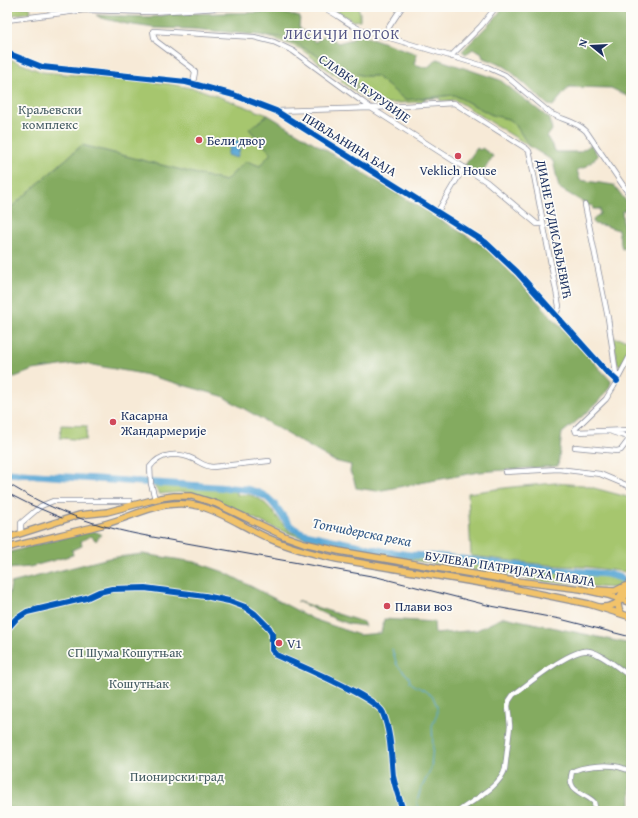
<svg xmlns="http://www.w3.org/2000/svg" width="638" height="818" viewBox="0 0 638 818" font-family="'Gentium Book Plus',serif">
  <rect width="100%" height="100%" fill="#fdfcf7"/>
  <filter id="ink" filterUnits="userSpaceOnUse"><feTurbulence type="fractalNoise" baseFrequency=".025" numOctaves="2"/><feDisplacementMap in="SourceGraphic" scale="8" xChannelSelector="R" yChannelSelector="G"/><feConvolveMatrix kernelMatrix="1 2 1 2 8 2 1 2 1" color-interpolation-filters="sRGB"/></filter>
  <filter id="wash" filterUnits="userSpaceOnUse"><feTurbulence type="fractalNoise" baseFrequency=".012" numOctaves="4" result="noise"/><feDisplacementMap in="SourceGraphic" scale="16" xChannelSelector="R" yChannelSelector="G"/><feGaussianBlur stdDeviation="0.9" result="paint"/><feColorMatrix in="noise" values="0 0 0 0 0 0 0 0 0 0 0 0 0 0 0 0 0 1.4 0 .05"/><feComposite in="paint" operator="in"/></filter>
  <g filter="url(#wash)">
    <rect width="100%" height="100%" fill="#f7ead7"/>
    <!-- green -->
    <path fill="#a6c66e" stroke="#607a66" d="M7,7H30L31,12L7,16Z
      M330,7H358L360,13V20L353,21Z
      M259,35L279,37L297,44L340,69L364,76H376L405,100L454,95L492,115L508,119L515,124L529,146L459,102L454,100L440,101V98L424,99V102L372,104L354,91L359,85L340,71L342,76L338,78V75L332,74L333,69L331,72L301,49L276,39Z
      M7,58L42,72L132,80L170,84L201,90L268,115L249,129L271,153L260,166L246,161L225,181L82,145L7,211Z
      M345,76L357,85L353,90L341,81Z
      M614,338L631,340V345L622,364L620,365L618,364L617,361Z
      M61,425L87,426L86,440L60,438Z
      M555,483L583,485L631,498V568L626,572L587,567L562,566L538,564L471,556L468,493L512,487Z
      M153,484L237,490V495C265,490 273,517 291,532L387,553V556L328,545L297,536L274,528L214,499L198,494L184,492L159,494Z
      M397,556L547,573L610,576L624,582L620,586L615,588L598,587L572,583L547,582L398,558Z"/>
    <!-- forest -->
    <path fill="#84ab61" stroke="#506d60" d="M503,7H631V98L611,88L569,87L553,106L548,105L507,68L499,63L483,58L481,52L473,49L466,54L462,51L496,17Z
      M279,12L300,17L299,27L315,42L326,35L338,43L353,39L354,32L417,54L414,64L427,68L437,59L500,80L550,119L552,130L547,137L556,152H579L591,145L598,156L586,167L577,170L580,180L614,185L631,208V209L622,211L624,232L631,231V247L622,249L618,230L606,226L594,224L593,221L594,218L600,214V209H593L592,205L587,206L585,202H583L559,188L553,161L529,146L515,124L508,119L492,115L454,95L405,100L376,76H364L340,69L297,44L279,37L193,29L154,28L127,24L101,18L96,15L152,17L172,14Z
      M268,115L482,245L515,277L611,381C613,393 571,426 562,433L558,466L479,472L377,491L356,488L354,480L350,472L351,465L334,461L222,396L143,374L81,363L33,370L7,380V211L82,145L225,181L246,161L260,166L271,153L249,129Z
      M477,148L480,150L482,148L493,156L481,175L465,165Z
      M94,531L101,534L96,541L91,536L81,541L82,546L72,550L73,555L30,567L7,569V553L46,542Z
      M143,554L195,562L224,572L313,619L359,635L381,633L384,619L434,622L435,634L477,630L504,617L631,644V811H7V596L9,595L11,583L109,558Z
      M297,601L363,622L365,626L349,624L333,618Z"/>
    <!-- water -->
    <path fill="#5ca8d5" stroke="#3c6c9a" d="M232,139L242,142L237,158L227,155Z"/>
    <g fill="none" stroke-linecap="round" stroke-linejoin="round">
      <!-- stream -->
      <path stroke="#5ca8d5" stroke-width="1" d="M614,576L622,575
        M392,649L397,665L409,677L410,682L414,685L425,691L433,697L437,706V715L432,726L433,745L431,769L420,791L417,802L418,811"/>
      <!-- river -->
      <path stroke="#5ca8d5" stroke-width="7" d="M7,473L245,489C255,491 265,494 272,502C285,516 285,527 305,534L387,552L411,555L444,557L554,570L607,574L618,577L631,584"/>
    </g>
  </g>
  <g filter="url(#ink)">
    <g fill="none" stroke-linecap="round" stroke-linejoin="round">
      <defs>
        <path id="minor" d="M321,7C336,12 346,24 360,29L487,67L505,75L550,113C562,120 576,121 586,131L631,197
          M7,20L85,10L151,12L235,7
          M383,36L402,7
          M7,53L42,67L186,82L234,95L276,111L485,242L517,272L606,371L617,381
          M452,57L453,54L481,26L496,7
          M193,83L195,72L192,68L156,41L154,37L153,31L254,37L274,42L293,51L371,108L487,182L537,224H543
          M277,111L371,108L454,103L527,149L529,151L531,160L559,306L556,315
          M585,205L608,318L617,381
          M438,211L464,167
          M631,354L614,386L606,399L575,429L576,432L631,430
          M612,432L631,438
          M575,447L617,451L621,450L630,438
          M505,472L558,469L600,474L631,487
          M155,499L151,484L150,467C160,453 178,452 193,459C200,462 205,467 213,467L269,461
          M21,533V523L41,506L53,501H130
          M7,629L16,619L27,612L86,598L99,592L112,589L145,588L205,596L229,601L245,607L255,614L269,628L272,634V650L276,655C295,664 376,697 383,713C391,733 391,755 393,776C395,787 400,800 403,811
          M459,811C473,800 500,787 505,769L510,726L508,706L509,701L513,695C528,684 573,647 589,651C603,654 619,669 631,677
          M593,811L595,807L594,802C584,792 566,793 572,772C581,766 608,764 619,767C623,768 627,770 631,771"/>
        <path id="major" d="M7,538L79,515L107,512L160,498L174,496H192L217,504L284,536L304,543L339,551L508,580L581,589L608,595L631,603
          M7,548C39,539 72,533 105,524C136,516 164,497 199,506C223,512 245,528 268,538C290,548 314,554 337,559L516,589L589,604L631,617
          M597,590L615,591L625,586
          M602,607C616,607 623,599 631,589
          M622,614C612,602 623,591 631,581"/>
      </defs>
      <!-- minor casing -->
      <use href="#minor" stroke="#898c9a" stroke-width="6"/>
      <!-- major casing -->
      <use href="#major" stroke="#898c9a" stroke-width="8"/>
      <!-- minor -->
      <use href="#minor" stroke="#fff" stroke-width="4.5"/>
      <!-- major -->
      <use href="#major" stroke="#f2c36a" stroke-width="5.5"/>
      <!-- rail -->
      <path stroke="#1b2f5e" stroke-width="1" d="M7,483C50,510 97,527 147,536L377,577L491,606L560,619L631,637
        M7,493L29,504L62,518"/>
      <defs>
        <path id="cycleway" d="M7,53L42,67L186,82L234,95L276,111L485,242L517,272L606,371L617,381
          M7,629L16,619L27,612L86,598L99,592L112,589L145,588L205,596L229,601L245,607L255,614L269,628L272,634V650L276,655C295,664 376,697 383,713C391,733 391,755 393,776C395,787 400,800 403,811"/>
      </defs>
      <!-- cycleway casing -->
      <use href="#cycleway" stroke="#fdfcf7" stroke-width="8"/>
      <!-- cycleway -->
      <use href="#cycleway" stroke="#0057b8" stroke-width="6"/>
    </g>
  </g>
  <!-- markers -->
  <g fill="#d1495b" stroke="#fdfcf7" stroke-width="1.5">
    <circle cx="199" cy="140" r="4"/>
    <circle cx="458" cy="156" r="4"/>
    <circle cx="113" cy="422" r="4"/>
    <circle cx="387" cy="606" r="4"/>
    <circle cx="279" cy="643" r="4"/>
  </g>
  <g text-anchor="middle" stroke-width="3.5" stroke-linejoin="round" paint-order="stroke">
    <!-- street labels -->
    <g font-size="13" fill="#1b2f5e" stroke="#fdfcf7">
      <text transform="translate(365 88) rotate(35)" y="5">СЛАВКА ЋУРУВИЈЕ</text>
      <text transform="translate(350 144) rotate(32)" y="5">ПИВЉАНИНА БАЈА</text>
      <text transform="translate(555 229) rotate(79)" y="5">ДИАНЕ БУДИСАВЉЕВИЋ</text>
      <text transform="translate(510 568) rotate(9)" y="5">БУЛЕВАР ПАТРИЈАРХА ПАВЛА</text>
    </g>
    <!-- park labels -->
    <g font-size="13" fill="#455c63" stroke="#fdfcf7">
      <text x="50" y="114">Краљевски<tspan x="50" dy="15">комплекс</tspan></text>
      <text x="125" y="657">СП Шума Кошутњак</text>
      <text x="139" y="688">Кошутњак</text>
      <text x="177" y="781">Пионирски град</text>
    </g>
    <!-- poi labels -->
    <g font-size="13" fill="#1b2f5e" stroke="#fdfcf7" text-anchor="start">
      <text x="207" y="145">Бели двор</text>
      <text x="458" y="175" text-anchor="middle">Veklich House</text>
      <text x="121" y="420">Касарна<tspan x="121" dy="15">Жандармерије</tspan></text>
      <text x="395" y="611">Плави воз</text>
      <text x="287" y="648">V1</text>
    </g>
    <!-- neighbourhood labels -->
    <g font-size="14" letter-spacing="1" fill="#525484" stroke="#fdfcf7">
      <text x="342" y="39">ЛИСИЧЈИ ПОТОК</text>
    </g>
    <!-- water labels -->
    <g font-size="14" font-style="italic" fill="#325988" stroke="#fdfcf7">
      <text transform="translate(362 532) rotate(11)" y="5">Топчидерска река</text>
    </g>
  </g>
  <!-- margin -->
  <rect width="638" height="818" fill="none" stroke="#fdfcf7" stroke-width="24"/>
  <!-- north arrow -->
  <g transform="translate(592 46) rotate(288)" stroke="#fdfcf7" stroke-width="3" paint-order="stroke">
  <path d="M0-3L7 15L0 10L-7 15Z" fill="#1b2f5e"/>
  <text y="-6" font-size="11" font-weight="bold" text-anchor="middle" fill="#1b2f5e">N</text>
  </g>
</svg>
